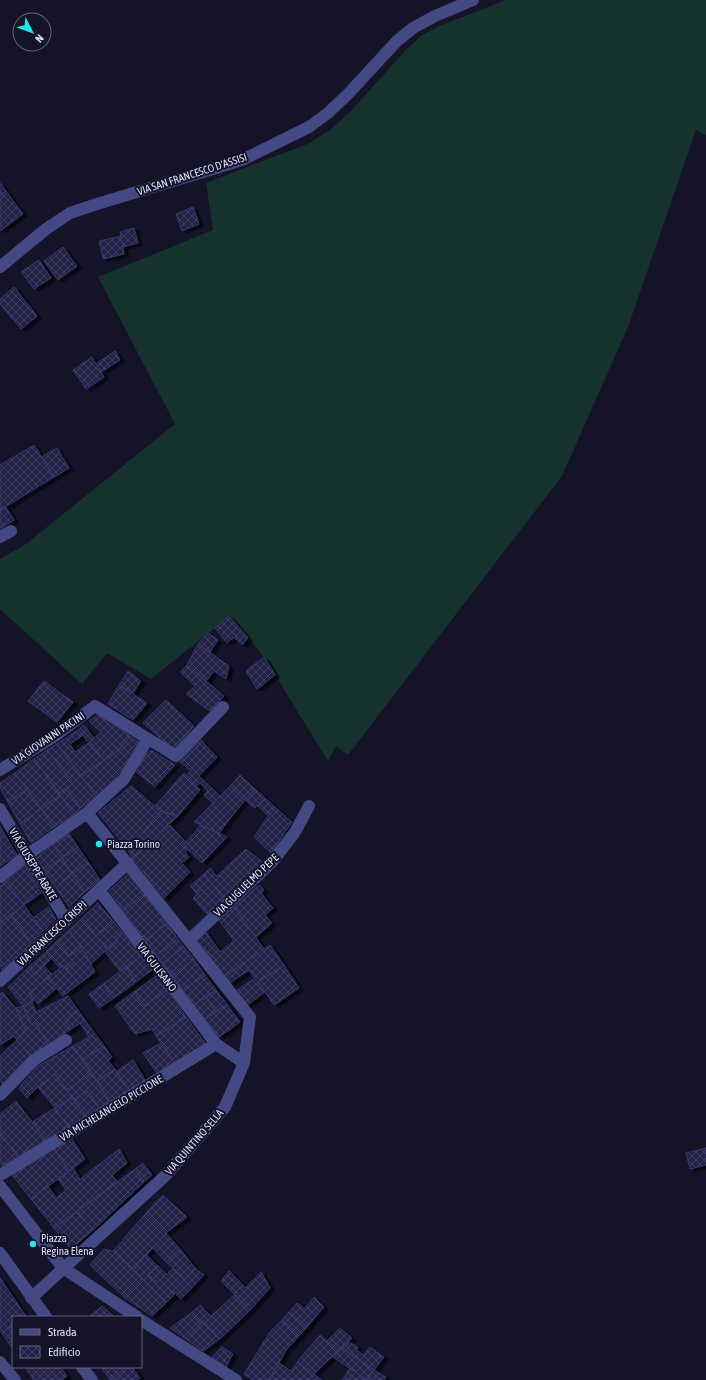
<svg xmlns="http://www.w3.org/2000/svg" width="706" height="1380" viewBox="0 0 706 1380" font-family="'Asap Condensed',sans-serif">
  <defs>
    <pattern id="building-cross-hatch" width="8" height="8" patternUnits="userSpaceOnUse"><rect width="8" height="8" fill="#232147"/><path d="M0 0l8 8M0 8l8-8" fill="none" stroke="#424162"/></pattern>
    <filter id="shadow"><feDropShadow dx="4.5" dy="2.5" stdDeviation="0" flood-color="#0009"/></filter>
  </defs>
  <rect width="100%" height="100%" fill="#141328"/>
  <!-- grass -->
  <path fill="#16322d" d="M506,0H706V135L696,130L628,327L562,476L348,755L336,746L328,761L264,657L230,616L151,679L107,653L82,684L0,609V559L26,544L175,424L98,277L213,230L206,183L310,143L331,129L350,112L405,51L422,35L439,26Z"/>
  <!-- building -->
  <path fill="url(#building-cross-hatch)" stroke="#393571" filter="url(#shadow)" d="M0,183L6,191L0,195Z
    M6,191L23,214L0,231V195Z
    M193,207L199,224L182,231L176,214Z
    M134,228L138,243L123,247L120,232Z
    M121,236L124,254L103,259L99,241Z
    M63,247L77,266L58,280L44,261Z
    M39,260L51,278L34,289L21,272Z
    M14,287L37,316L21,329L0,304V299Z
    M115,351L120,360L101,372L96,364Z
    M92,357L104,377L86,389L73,370Z
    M34,445L54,477L0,510V465Z
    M57,448L69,468L54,477L41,457Z
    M5,506L14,520L0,529V510Z
    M229,616L248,638L242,645L234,637L227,643L215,628Z
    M208,633L218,640L210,652L198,644Z
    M198,644L229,666L226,679L214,671L206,681L187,665Z
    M264,657L275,675L257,689L246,671Z
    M187,665L224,696L210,711L186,694L195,686L180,672Z
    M128,671L141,681L133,693L119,685Z
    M44,681L73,702L57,722L28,701Z
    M119,685L147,703L133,720L108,704Z
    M166,700L194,726L174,750L143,723Z
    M99,714L130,736L119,750L89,721Z
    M84,725L94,738L100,733L119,750L104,760L78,730Z
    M78,730L83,735L70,744L75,752L90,742L104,760L81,776L57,744Z
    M130,736L139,742L129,761L119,750Z
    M201,740L217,757L199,776L220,796L213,804L204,795L208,791L200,783L196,787L186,775L191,771L180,762Z
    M57,744L97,797L81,808L66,789L73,783L47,750Z
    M47,750L73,783L59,793L34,759Z
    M119,750L129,761L120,773L97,797L81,776Z
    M151,750L175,765L155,787L133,769Z
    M34,759L60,795L41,809L15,773Z
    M15,773L27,789L8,802L0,788V783Z
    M184,773L200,790L178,816L161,811L155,806Z
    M240,775L255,789L245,800L230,786Z
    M131,786L161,811L128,850L98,813Z
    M230,786L245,800L232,816L216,800Z
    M27,789L41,809L20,824L8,802Z
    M66,789L81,808L74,814L59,793Z
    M255,789L265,798L255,808L245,800Z
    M60,795L74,814L54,827L41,809Z
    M265,798L275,807L269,816L257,806Z
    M216,800L232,816L219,833L194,822Z
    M275,807L292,822L271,853L254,837Z
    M41,809L54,827L31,843L20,824Z
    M161,811L178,816L132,858L128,850Z
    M170,825L186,842L183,845L188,849L185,852L189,857L182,863L190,872L164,898L132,858Z
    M201,825L227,837L202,863L183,845Z
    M0,826L5,835L0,839Z
    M69,834L78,847L62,858L53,845Z
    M5,835L17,855L0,866V839Z
    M53,845L62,858L44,871L36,858Z
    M78,847L88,862L72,874L62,858Z
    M246,849L264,863L225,900L204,874L210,868L217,876Z
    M62,858L72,874L56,888L44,871Z
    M88,862L100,880L85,892L72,874Z
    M25,865L41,893L24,905L6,881Z
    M129,873L145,894L123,910L109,891Z
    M72,874L85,892L69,907L56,888Z
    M204,874L225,900L218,907L202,889L197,894L190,886Z
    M6,881L24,905L0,923V886Z
    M259,885L264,890L261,893L273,908L265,915L272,923L256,937L234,907Z
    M202,889L218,907L208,915L193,898Z
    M145,894L167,924L145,940L123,910Z
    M98,903L114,922L96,936L82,918Z
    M24,905L43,931L31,943L11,915Z
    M49,907L56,919L43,931L33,918Z
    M234,907L264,949L225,976L197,940L206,932L220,952L234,941L219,920Z
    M11,915L31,943L2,970L0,964V923Z
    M82,918L107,949L91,964L81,947L69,930Z
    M114,922L122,932L115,937L118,941L107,949L96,936Z
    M167,924L178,939L157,955L145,940Z
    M69,930L81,947L69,956L57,941Z
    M122,932L141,956L120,971L105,952L118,941L115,937Z
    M178,939L184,947L163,963L157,955Z
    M57,941L74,963L67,969L63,965L60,968L46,952Z
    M270,945L284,965L258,982L265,992L247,1005L236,991L255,978L249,970L230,983L225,976Z
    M81,947L95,972L79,984L67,969L74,963L69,956Z
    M184,947L194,959L172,976L163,963Z
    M46,952L52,958L35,975L29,967Z
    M141,956L152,970L136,982L126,967Z
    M194,959L205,975L183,990L172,976Z
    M63,965L79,984L63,996L48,978Z
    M284,965L299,988L274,1005L258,982Z
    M44,966L52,974L29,993L34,999L32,1002L23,1006L8,987L29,967L35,975Z
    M126,967L136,982L114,998L103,984Z
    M205,975L216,990L194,1005L183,990Z
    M156,976L167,990L144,1006L134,992Z
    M48,978L57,988L38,1004L29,993Z
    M103,984L114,998L99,1008L89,994Z
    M167,990L186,1017L156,1036L152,1029L135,1034L115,1006L134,992L144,1006Z
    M216,990L227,1004L216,1012L206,997Z
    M2,992L16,1008L26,1031L17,1040L14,1036L0,1045V994Z
    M68,996L77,1009L65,1020L71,1029L48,1045L36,1023L32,1025L23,1006L32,1002L36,1012Z
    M206,997L216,1012L205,1019L194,1005Z
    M227,1004L240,1022L219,1037L205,1019Z
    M23,1006L32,1025L36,1023L48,1045L31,1057L17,1040L26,1031L16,1008Z
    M77,1009L85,1020L71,1029L65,1020Z
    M186,1017L206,1044L175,1063L156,1036Z
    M85,1020L104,1046L82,1060L73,1046L89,1037L80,1023Z
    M17,1040L31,1057L3,1084L0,1080V1056Z
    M161,1043L175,1063L157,1073L143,1053Z
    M73,1046L92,1073L67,1090L55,1074L38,1087L29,1076L38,1066Z
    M104,1046L112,1057L108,1061L115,1069L97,1081L82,1060Z
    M133,1060L145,1080L129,1090L116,1072Z
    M115,1069L129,1090L110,1102L97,1081Z
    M92,1073L110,1102L100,1108L87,1091L74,1100L67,1090Z
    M55,1074L72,1098L55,1108L38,1087Z
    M29,1076L38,1087L27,1098L19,1088Z
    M87,1091L100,1108L86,1116L74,1100Z
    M72,1098L86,1116L68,1127L55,1108Z
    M16,1101L46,1140L18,1157L0,1133V1114Z
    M55,1108L68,1127L46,1140L32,1122Z
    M0,1133L18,1157L2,1166L0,1163Z
    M71,1138L85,1159L69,1171L54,1149Z
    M706,1148V1165L690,1169L686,1153Z
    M54,1149L69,1171L31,1199L12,1175Z
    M119,1149L127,1163L112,1175L118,1182L54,1228L31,1199L48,1186L56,1198L66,1190L58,1179L73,1168L80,1179Z
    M143,1163L152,1175L144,1182L135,1169Z
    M135,1169L144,1182L93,1230L77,1211Z
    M163,1195L187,1217L166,1233L146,1213Z
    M77,1211L93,1230L71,1249L54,1228Z
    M146,1213L166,1233L133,1270L113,1251Z
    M166,1233L180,1249L166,1262L153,1248Z
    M104,1249L113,1251L142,1279L124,1297L90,1265Z
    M180,1249L195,1268L185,1279L166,1262Z
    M146,1255L157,1265L148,1275L157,1283L152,1288L133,1270Z
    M157,1265L167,1274L173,1268L185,1279L173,1291L175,1294L166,1303L152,1288L157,1283L148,1275Z
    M195,1268L204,1275L181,1299L173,1291Z
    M229,1271L246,1288L261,1272L270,1288L250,1310L221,1281Z
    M0,1278L26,1316L13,1317V1325L2,1333L0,1330Z
    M142,1279L166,1303L152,1316L124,1297Z
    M234,1295L250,1310L220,1339L203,1321L201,1324L191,1313L200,1305L211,1316Z
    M314,1297L324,1307L307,1327L289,1312L297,1303L304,1309Z
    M102,1306L115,1317H89Z
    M289,1312L307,1327L299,1336L282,1320Z
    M191,1313L201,1324L186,1339L170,1328Z
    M282,1320L299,1336L287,1349L269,1380H253L244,1374L270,1332Z
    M203,1321L220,1339L203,1351L186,1339Z
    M13,1325V1349L2,1333Z
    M340,1328L352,1338L338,1351L327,1341Z
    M320,1335L338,1351L314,1374L297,1362Z
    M349,1342L358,1347L356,1350L364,1355L370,1347L384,1357L374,1370L342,1348Z
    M222,1347L233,1354L226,1367L212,1357Z
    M342,1348L374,1370L367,1380L333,1357Z
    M297,1362L322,1380H269L279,1363L291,1371Z
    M25,1367H61L67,1376L62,1380H34Z
    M101,1367H127L110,1380Z
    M127,1367H132L140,1378L136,1380H110Z
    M350,1368L366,1380H342Z
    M374,1370L386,1377L384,1380H367Z"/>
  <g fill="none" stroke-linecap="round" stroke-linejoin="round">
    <!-- minor -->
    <path stroke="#434983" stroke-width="12" d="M0,267L46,229L70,213L97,204L226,165L244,159L309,127L328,113L348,94L397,41L413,28L435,16L473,0
      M0,537L11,531
      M0,770L55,736L95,706L176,756L223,707
      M0,809L27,855L66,920
      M0,877L27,855L87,813L124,779L148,739
      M99,890L216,1044L244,1063
      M189,940L272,862L295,832L309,806
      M0,981L128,863
      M0,1095L34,1060L66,1040
      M0,1175L216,1044
      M0,1186L63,1268L137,1317
      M0,1253L46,1317
      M31,1298L165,1176L225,1107L244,1063L250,1017L87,813
      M141,1320L236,1380
      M0,1362L15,1380
      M82,1367L92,1380"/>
  </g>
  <!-- markers -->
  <g fill="#1ce9e3" stroke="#141328" stroke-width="1.5">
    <circle cx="99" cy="844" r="4"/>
    <circle cx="33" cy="1244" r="4"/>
  </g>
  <g text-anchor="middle" stroke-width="4" stroke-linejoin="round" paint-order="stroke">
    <!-- street labels -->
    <g font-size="11" fill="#dddefc" stroke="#141328">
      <text transform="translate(192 174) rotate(-18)" y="4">VIA SAN FRANCESCO D'ASSISI</text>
      <text transform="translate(48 738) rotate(-34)" y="4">VIA GIOVANNI PACINI</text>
      <text transform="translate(33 864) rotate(59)" y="4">VIA GIUSEPPE ABATE</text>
      <text transform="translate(246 885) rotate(-44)" y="4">VIA GUGLIELMO PEPE</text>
      <text transform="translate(52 933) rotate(-43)" y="4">VIA FRANCESCO CRISPI</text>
      <text transform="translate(157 967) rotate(53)" y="4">VIA GULISANO</text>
      <text transform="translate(111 1108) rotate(-31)" y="4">VIA MICHELANGELO PICCIONE</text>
      <text transform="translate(194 1142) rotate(-49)" y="4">VIA QUINTINO SELLA</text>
    </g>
    <!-- poi labels -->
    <g font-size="11" fill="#dddefc" stroke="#141328" text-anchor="start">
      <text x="107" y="848">Piazza Torino</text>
      <text x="41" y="1242">Piazza<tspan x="41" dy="13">Regina Elena</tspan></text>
    </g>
  </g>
  <!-- legend -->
  <rect x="12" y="1316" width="130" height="52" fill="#141328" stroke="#64647d"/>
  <rect x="20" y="1329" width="20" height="6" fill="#434983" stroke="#64647d"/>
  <text x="48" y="1336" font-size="12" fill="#dddefc">Strada</text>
  <rect x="20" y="1346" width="20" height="12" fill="url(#building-cross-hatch)" stroke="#64647d"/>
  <text x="48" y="1356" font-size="12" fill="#dddefc">Edificio</text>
  <!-- north arrow -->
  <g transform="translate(32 32) rotate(132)"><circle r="19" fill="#141328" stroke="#64647d"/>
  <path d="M0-3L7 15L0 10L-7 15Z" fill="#1ce9e3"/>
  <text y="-6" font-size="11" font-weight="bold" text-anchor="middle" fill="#dddefc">N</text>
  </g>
</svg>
